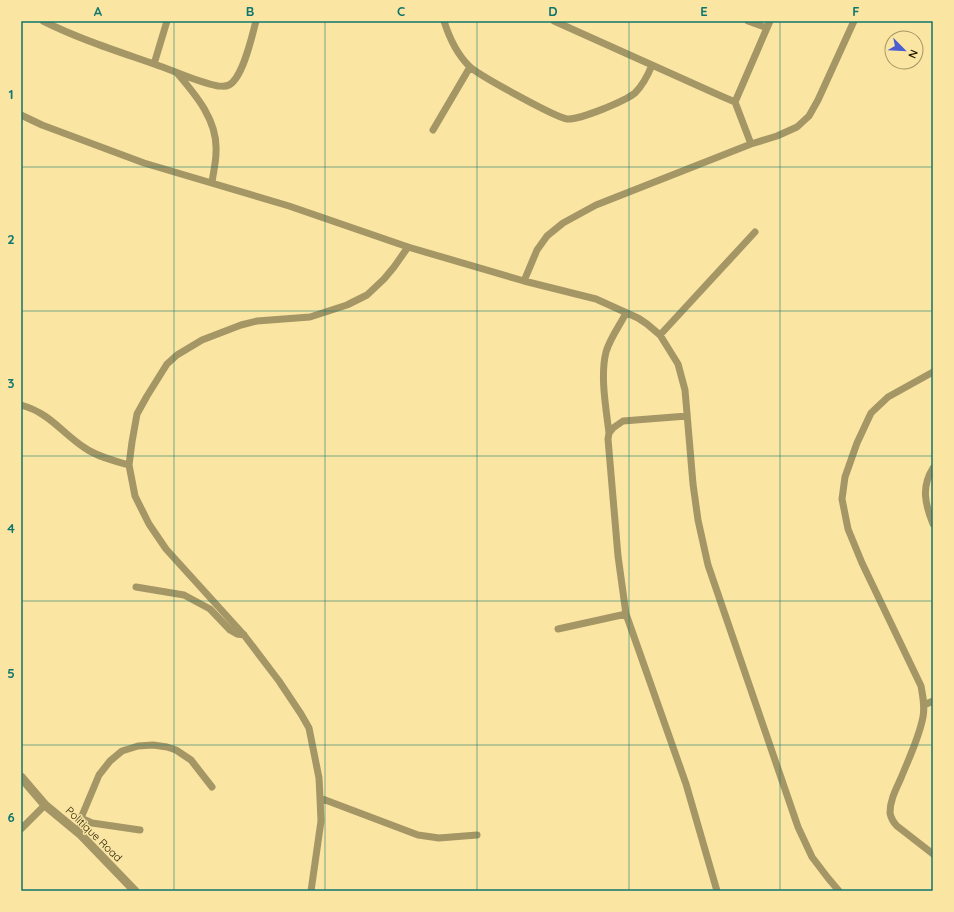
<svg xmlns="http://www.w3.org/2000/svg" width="954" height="912" viewBox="0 0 954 912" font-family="Quicksand,sans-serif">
  <rect width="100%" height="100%" fill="#fae5a3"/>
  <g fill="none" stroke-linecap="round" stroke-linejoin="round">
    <!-- minor -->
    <path stroke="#a59666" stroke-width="7" d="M43,21C79,39 117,51 154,64C175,71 196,82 218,86C222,86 225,87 229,85C243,78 252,36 256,21
      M444,21C449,37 457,54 469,66C478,75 555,117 567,119C580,120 625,101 635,93C643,85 648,75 652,65
      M554,21L721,96L735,102L751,144
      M748,21L767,28
      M154,64L167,21
      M177,73C196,95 218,121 216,152C216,163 213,173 212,183
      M735,102L770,21
      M21,115L42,125L144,163L289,206L408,247L524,281L596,299L638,318L647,324L660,335L678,364L685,390L693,484L698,520L708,565L798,827L812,857L828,878L839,891
      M433,130L470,67
      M524,281L537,250L547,236L563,223L596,205L751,144L777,136L797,127L809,116L818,100L854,21
      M660,335L755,232
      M933,372L888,397L871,413L857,443L845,477L842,499L848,529L862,563L921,686C923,697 925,706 923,717C919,738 909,758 901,778C896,789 890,800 890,813C891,818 893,822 897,826L933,854
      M21,405C50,413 62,433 85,448C98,457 115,461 129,465
      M687,416L623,421L613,428L609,433L608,439L618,556L626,614L686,784L717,891
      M609,433C606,408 600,376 606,352C610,338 620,325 626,313
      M933,468C921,487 925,504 933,524
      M136,587L184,595L210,609L230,630L237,634L244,635
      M558,629L626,614
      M924,705L933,701
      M320,798L418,835L439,838L477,835
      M81,818L92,823L140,830
      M21,829L45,805
      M80,834L81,818L99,775L110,761L122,751L138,746L153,745L167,747L176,750L191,760L212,787
      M311,891L321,821L320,798L319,778L309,728L301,714L279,681L244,635L166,549L149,524L135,496L129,465L132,442L137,414L147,396L167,364L177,355L202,340L241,325L257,321L310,317L347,305L367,295L384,279L394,267L408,247"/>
    <!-- tertiary -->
    <path stroke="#a59666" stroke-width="9" d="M21,777L45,805L80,834L135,891"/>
  </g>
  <!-- grid -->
  <path fill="none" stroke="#0f766e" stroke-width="1" stroke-opacity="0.55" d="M174,21V891M325,21V891M477,21V891M629,21V891M780,21V891M21,167H933M21,311H933M21,456H933M21,601H933M21,745H933"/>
  <g text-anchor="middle" stroke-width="3" stroke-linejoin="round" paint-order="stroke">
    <!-- street labels -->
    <g font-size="11" fill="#261e04" stroke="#fae5a3">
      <text transform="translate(94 834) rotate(44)" y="4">Politique Road</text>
    </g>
  </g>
  <!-- border -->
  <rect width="954" height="912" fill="none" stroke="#fae5a3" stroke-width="44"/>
  <!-- north arrow -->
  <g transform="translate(904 50) rotate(114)"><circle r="19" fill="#fae5a3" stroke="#a59563"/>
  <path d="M0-3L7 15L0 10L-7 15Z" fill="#4c5dd2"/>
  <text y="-6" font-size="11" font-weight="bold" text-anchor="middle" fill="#261e04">N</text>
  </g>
  <rect x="22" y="22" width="910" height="868" fill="none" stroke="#0f766e" stroke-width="1.5"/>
  <g font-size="13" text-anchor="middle" font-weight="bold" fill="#0f766e">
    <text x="98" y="16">A</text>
    <text x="250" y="16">B</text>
    <text x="401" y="16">C</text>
    <text x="553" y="16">D</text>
    <text x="704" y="16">E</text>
    <text x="856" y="16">F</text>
    <text x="11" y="99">1</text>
    <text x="11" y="244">2</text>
    <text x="11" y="388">3</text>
    <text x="11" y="533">4</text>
    <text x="11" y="678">5</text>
    <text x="11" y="822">6</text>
  </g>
</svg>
